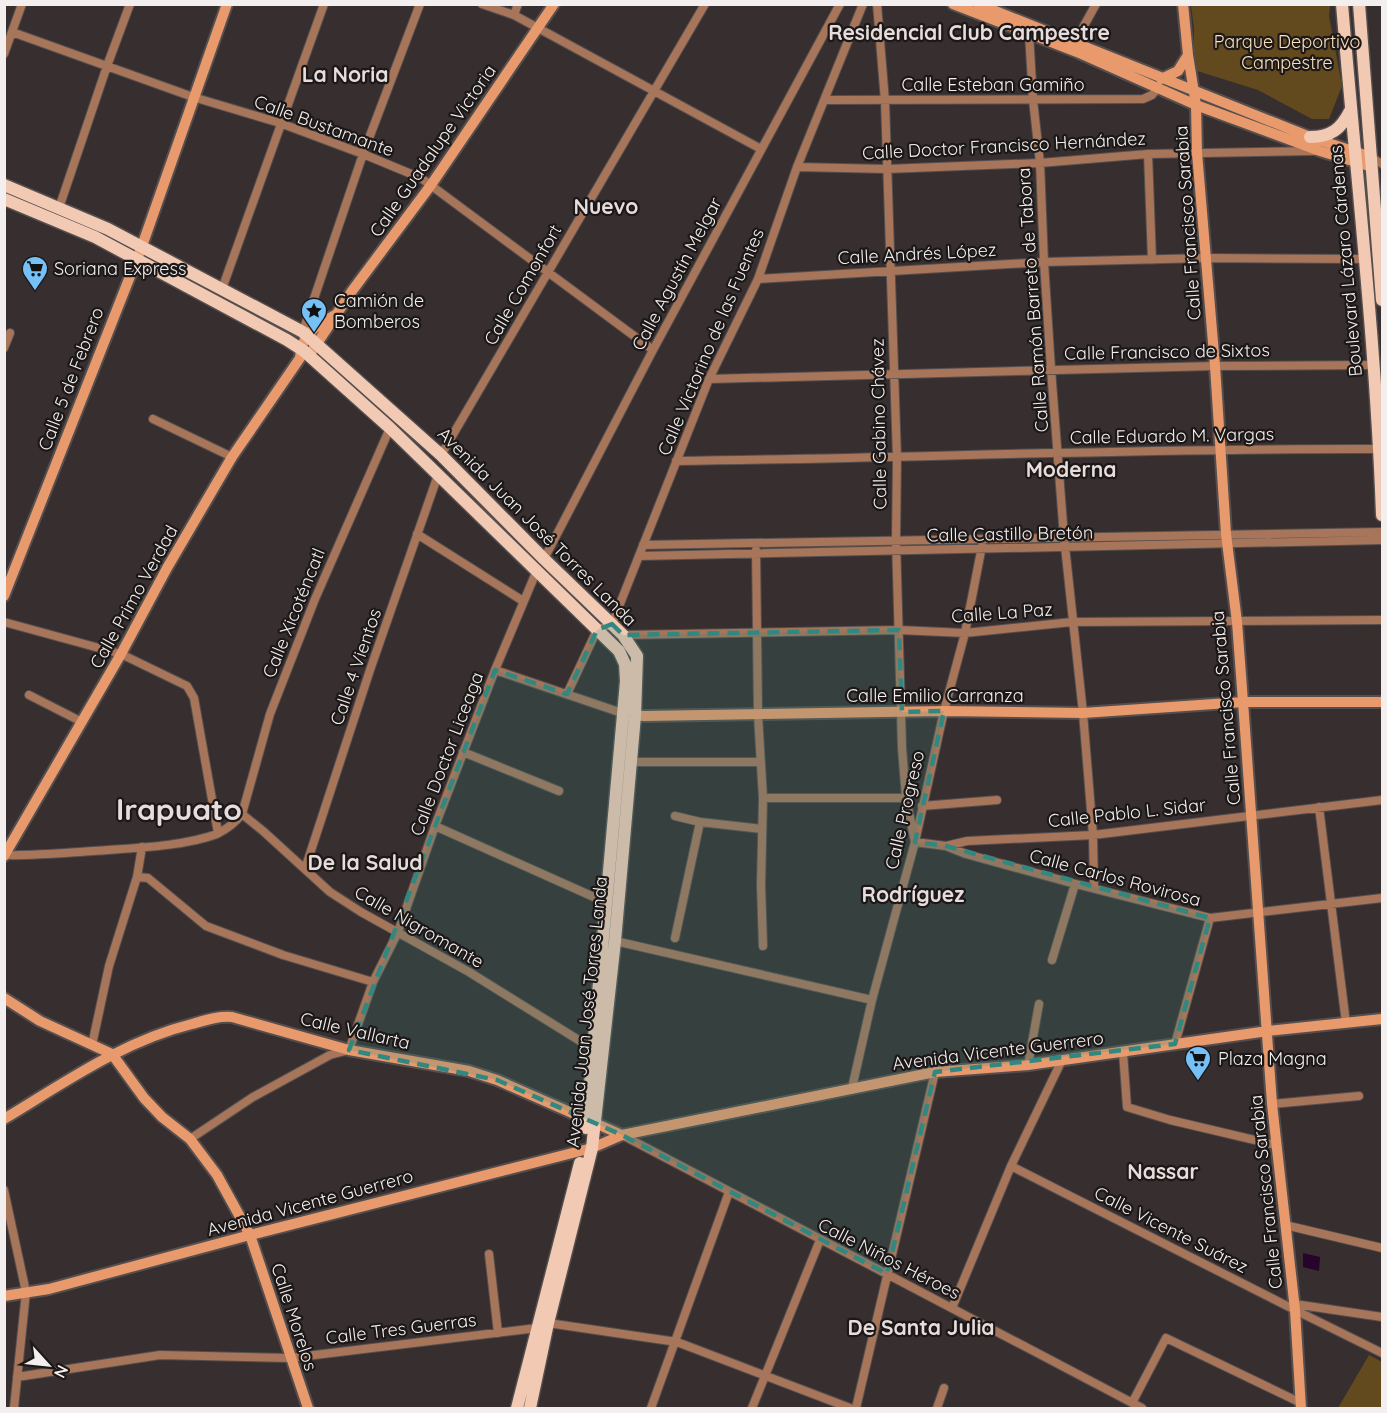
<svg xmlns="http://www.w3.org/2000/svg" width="1387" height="1413" viewBox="0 0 1387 1413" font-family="Quicksand,sans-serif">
  <rect width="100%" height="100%" fill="#372f2f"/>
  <!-- green -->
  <path fill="#634a1e" d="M1191,5H1330L1329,16L1342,86L1329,119H1312L1258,90L1194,70V29Z
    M1369,1355L1382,1362V1408H1338Z"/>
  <!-- water -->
  <path fill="#28032b" d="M1303,1253L1320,1257L1319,1271L1303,1267Z"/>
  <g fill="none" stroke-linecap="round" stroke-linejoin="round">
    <defs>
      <path id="street" d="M482,4L514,15L761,149
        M877,4L885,101L897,458L896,540L902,748L906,798L915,842
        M514,15L518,4
        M12,32L193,97L280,123L363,154L421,178L653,350
        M1029,33L1033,100L1040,163L1044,262L1051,369L1064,537L1083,713L1093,835L1094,888
        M1075,42L1096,4
        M4,54L22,4
        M825,100L1143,99L1152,95L1157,89
        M1148,154L1152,260
        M1371,157L1382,164
        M797,167L887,169L1040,163L1148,154L1314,151
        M59,208L107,66L130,4
        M758,279L1044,262L1206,258L1366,259
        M222,289L324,4
        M302,334L363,154L420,4
        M4,348L10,333
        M709,379L1215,366L1373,365
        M153,419L232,457
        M441,455L705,4
        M676,461C911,458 1145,448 1380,449
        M417,534L523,601
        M643,545L1382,532
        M756,550L758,715L763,798L761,885L763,946
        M639,556L1382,540
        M544,559L653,350L840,4
        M4,622L121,654L187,686L194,698L218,833
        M623,635L899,630L965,633L1072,622L1382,620
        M495,670L622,713
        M567,694L597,630L612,624L709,379L758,279L797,167L863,4
        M29,695L82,722
        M463,752L559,791
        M631,762H760
        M763,798H906
        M922,806L997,800
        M1319,807L1346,1023
        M242,814L263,831L330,892L361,912L469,972L593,1049
        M675,816L700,822L762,829
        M435,826L605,902
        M915,842L946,846L966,854L1068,882L1210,918L1382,898
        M946,846L967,841L1093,835L1382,800
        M4,855C34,856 63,853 93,851C130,848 182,847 217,834C227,829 235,823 242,814L270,714L315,599L390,428
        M305,869L370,670L438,475
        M137,877L148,878L206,926L283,955L373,982
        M675,938L700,822
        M615,941L872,1000
        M1052,960L1075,884
        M1175,1044L1210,918
        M92,1045L109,966L137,877L142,847
        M1123,1052L1127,1107L1170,1120L1276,1145
        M1028,1065L1039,1004
        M852,1088L872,1000L915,842L944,711L965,633L982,546
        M1272,1104L1359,1096
        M622,1135L1142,1408
        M190,1139L253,1097L330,1055L349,1050L373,982L398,932L435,826L495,670L537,570
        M1011,1166L1295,1310L1382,1353
        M4,1190L26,1292L14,1408
        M1285,1225L1382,1248
        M489,1254L498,1333
        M1294,1304L1382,1317
        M952,1308L1011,1166L1062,1060
        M548,1323L677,1342L850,1408
        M17,1377L160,1355L290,1358L537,1328
        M1132,1403L1166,1338L1301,1403
        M651,1408L729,1192
        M752,1408L820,1240
        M856,1408L935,1072
        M937,1408L944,1388"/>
      <path id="secondary" d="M953,4L1077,52L1196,105L1320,151L1372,167
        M978,4L1310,137L1371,157
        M1183,4L1188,55L1196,105L1197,153L1215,366L1226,534L1237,622L1243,702L1272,1104L1295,1310L1301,1408
        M1161,79L1178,71L1188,55
        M312,351L352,291L431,185L554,4
        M4,596L142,246L227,4
        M628,715L644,716L944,711L1083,713L1243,702H1382
        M4,856L121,654L167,568L232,457L300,358C300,335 318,324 337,314
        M4,998L40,1021L112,1054L144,1098L162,1117L190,1139L217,1175L250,1235L308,1408
        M4,1119C64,1083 123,1041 192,1024C206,1020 218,1016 232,1017L349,1050L469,1071L497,1080L622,1135
        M4,1296L49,1289L250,1235L592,1148L622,1135L935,1072L1028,1065L1268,1031L1382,1019"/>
      <path id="primary" d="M1342,4C1356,175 1376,344 1382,515
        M1359,4L1382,300
        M1310,137C1331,137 1341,129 1350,111
        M4,185L108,229L303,332L441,455L544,559L623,635L637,656L635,716L615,941L592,1148L548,1323L530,1408
        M4,199L95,237L287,340L304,351L390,428L619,651L625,664L626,681L586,1128
        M517,1408L580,1163"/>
    </defs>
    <!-- street casing -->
    <use href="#street" stroke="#554e4e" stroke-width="10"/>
    <!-- secondary casing -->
    <use href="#secondary" stroke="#554e4e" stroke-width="14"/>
    <!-- primary casing -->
    <use href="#primary" stroke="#554e4e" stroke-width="15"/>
    <!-- street -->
    <use href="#street" stroke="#a77559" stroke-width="8"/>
    <!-- secondary -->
    <use href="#secondary" stroke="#e99a6c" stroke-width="10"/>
    <!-- primary -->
    <use href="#primary" stroke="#f2c9b2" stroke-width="12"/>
  </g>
  <!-- marked area -->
  <path fill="#318881" fill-opacity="0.2" stroke="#318881" stroke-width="4.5" stroke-dasharray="12 8" stroke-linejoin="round" d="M612,624L623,635L899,630L902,712L944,711L915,842L946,846L1210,918L1175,1044L935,1072L887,1274L622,1135L497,1080L349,1050L495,670L567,694L597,630Z"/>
  <!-- icons -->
  <defs>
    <symbol id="supermarket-pin" viewBox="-11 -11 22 30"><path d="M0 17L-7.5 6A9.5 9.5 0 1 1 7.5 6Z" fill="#75c0f6" stroke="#1c1818"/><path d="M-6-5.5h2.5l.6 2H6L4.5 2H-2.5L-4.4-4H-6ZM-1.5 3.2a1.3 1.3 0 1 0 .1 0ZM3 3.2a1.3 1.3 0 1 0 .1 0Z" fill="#111"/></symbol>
    <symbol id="sight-pin" viewBox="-11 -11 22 30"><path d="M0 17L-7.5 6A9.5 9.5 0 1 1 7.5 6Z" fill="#75c0f6" stroke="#1c1818"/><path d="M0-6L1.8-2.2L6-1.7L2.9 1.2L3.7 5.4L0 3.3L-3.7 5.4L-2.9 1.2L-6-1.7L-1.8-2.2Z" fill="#111"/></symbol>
  </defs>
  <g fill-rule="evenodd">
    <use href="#supermarket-pin" x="20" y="254" width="30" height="40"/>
    <use href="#sight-pin" x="299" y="296" width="30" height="40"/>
    <use href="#supermarket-pin" x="1183" y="1044" width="30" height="40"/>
  </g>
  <g text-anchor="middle" stroke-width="4.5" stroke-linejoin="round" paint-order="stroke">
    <!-- park labels -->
    <g font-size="18" fill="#f8e1bc" stroke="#1c1818">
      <text x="1287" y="48">Parque Deportivo<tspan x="1287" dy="21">Campestre</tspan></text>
    </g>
    <!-- street labels -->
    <g font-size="18" fill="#f4efef" stroke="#1c1818">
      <text x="993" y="91">Calle Esteban Gamiño</text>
      <text transform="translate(324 126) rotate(20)" y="6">Calle Bustamante</text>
      <text transform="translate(1004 146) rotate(-3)" y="6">Calle Doctor Francisco Hernández</text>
      <text transform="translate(433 151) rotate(-55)" y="6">Calle Guadalupe Victoria</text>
      <text transform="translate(1188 223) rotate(-94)" y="6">Calle Francisco Sarabia</text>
      <text transform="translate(917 254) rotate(-3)" y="6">Calle Andrés López</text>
      <text transform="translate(1346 261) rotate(-95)" y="6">Boulevard Lázaro Cárdenas</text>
      <text transform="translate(677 274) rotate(-62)" y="6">Calle Agustín Melgar</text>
      <text transform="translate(523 285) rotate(-60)" y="6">Calle Comonfort</text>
      <text transform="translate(1033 300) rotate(-94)" y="6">Calle Ramón Barreto de Tabora</text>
      <text transform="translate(711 342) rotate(-67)" y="6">Calle Victorino de las Fuentes</text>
      <text transform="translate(1167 352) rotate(-1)" y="6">Calle Francisco de Sixtos</text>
      <text transform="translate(71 379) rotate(-69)" y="6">Calle 5 de Febrero</text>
      <text transform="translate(879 424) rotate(-91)" y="6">Calle Gabino Chávez</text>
      <text transform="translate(1172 436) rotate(-1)" y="6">Calle Eduardo M. Vargas</text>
      <text transform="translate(537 527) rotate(45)" y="6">Avenida Juan José Torres Landa</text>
      <text transform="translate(1010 534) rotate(-1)" y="6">Calle Castillo Bretón</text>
      <text transform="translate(134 597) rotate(-61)" y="6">Calle Primo Verdad</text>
      <text transform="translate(294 613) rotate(-68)" y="6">Calle Xicoténcatl</text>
      <text transform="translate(1002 613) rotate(-4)" y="6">Calle La Paz</text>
      <text transform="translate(356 667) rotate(-71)" y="6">Calle 4 Vientos</text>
      <text x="935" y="702">Calle Emilio Carranza</text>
      <text transform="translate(1226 708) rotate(-95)" y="6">Calle Francisco Sarabia</text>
      <text transform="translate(447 754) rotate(-69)" y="6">Calle Doctor Liceaga</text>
      <text transform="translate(905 810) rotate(-77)" y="6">Calle Progreso</text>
      <text transform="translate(1127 813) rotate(-6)" y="6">Calle Pablo L. Sidar</text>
      <text transform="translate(1115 878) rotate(15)" y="6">Calle Carlos Rovirosa</text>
      <text transform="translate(419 927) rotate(30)" y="6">Calle Nigromante</text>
      <text transform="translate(587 1012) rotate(-84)" y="6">Avenida Juan José Torres Landa</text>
      <text transform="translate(355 1031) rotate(13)" y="6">Calle Vallarta</text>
      <text transform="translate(998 1051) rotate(-7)" y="6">Avenida Vicente Guerrero</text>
      <text transform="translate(1266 1192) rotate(-96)" y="6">Calle Francisco Sarabia</text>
      <text transform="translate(310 1203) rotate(-15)" y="6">Avenida Vicente Guerrero</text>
      <text transform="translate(1171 1230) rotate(27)" y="6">Calle Vicente Suárez</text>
      <text transform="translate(889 1259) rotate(27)" y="6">Calle Niños Héroes</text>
      <text transform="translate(294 1317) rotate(72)" y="6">Calle Morelos</text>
      <text transform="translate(401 1329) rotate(-7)" y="6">Calle Tres Guerras</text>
    </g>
    <!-- poi labels -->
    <g font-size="18" fill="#f4efef" stroke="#1c1818" text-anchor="start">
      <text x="54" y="275">Soriana Express</text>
      <text x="334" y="307">Camión de<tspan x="334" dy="21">Bomberos</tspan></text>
      <text x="1218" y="1065">Plaza Magna</text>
    </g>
    <!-- quarter labels -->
    <g font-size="21" font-weight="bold" fill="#e7dddd" stroke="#1c1818">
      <text x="969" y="40">Residencial Club Campestre</text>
      <text x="345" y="82">La Noria</text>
      <text x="606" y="214">Nuevo</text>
      <text x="1071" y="477">Moderna</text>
      <text x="365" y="870">De la Salud</text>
      <text x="913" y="902">Rodríguez</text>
      <text x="1163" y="1179">Nassar</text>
      <text x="921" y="1335">De Santa Julia</text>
    </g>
    <!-- town labels -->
    <g font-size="30" font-weight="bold" fill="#e7dddd" stroke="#1c1818">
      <text x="179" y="820">Irapuato</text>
    </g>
  </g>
  <!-- border -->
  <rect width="1387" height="1413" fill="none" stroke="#f4efef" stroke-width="12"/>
  <!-- north arrow -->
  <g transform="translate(48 1365) rotate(117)" stroke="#1c1818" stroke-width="4.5" paint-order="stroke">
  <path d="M0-4.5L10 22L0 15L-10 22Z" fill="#f4efef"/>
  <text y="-9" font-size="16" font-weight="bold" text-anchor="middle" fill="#f4efef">N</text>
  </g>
</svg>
